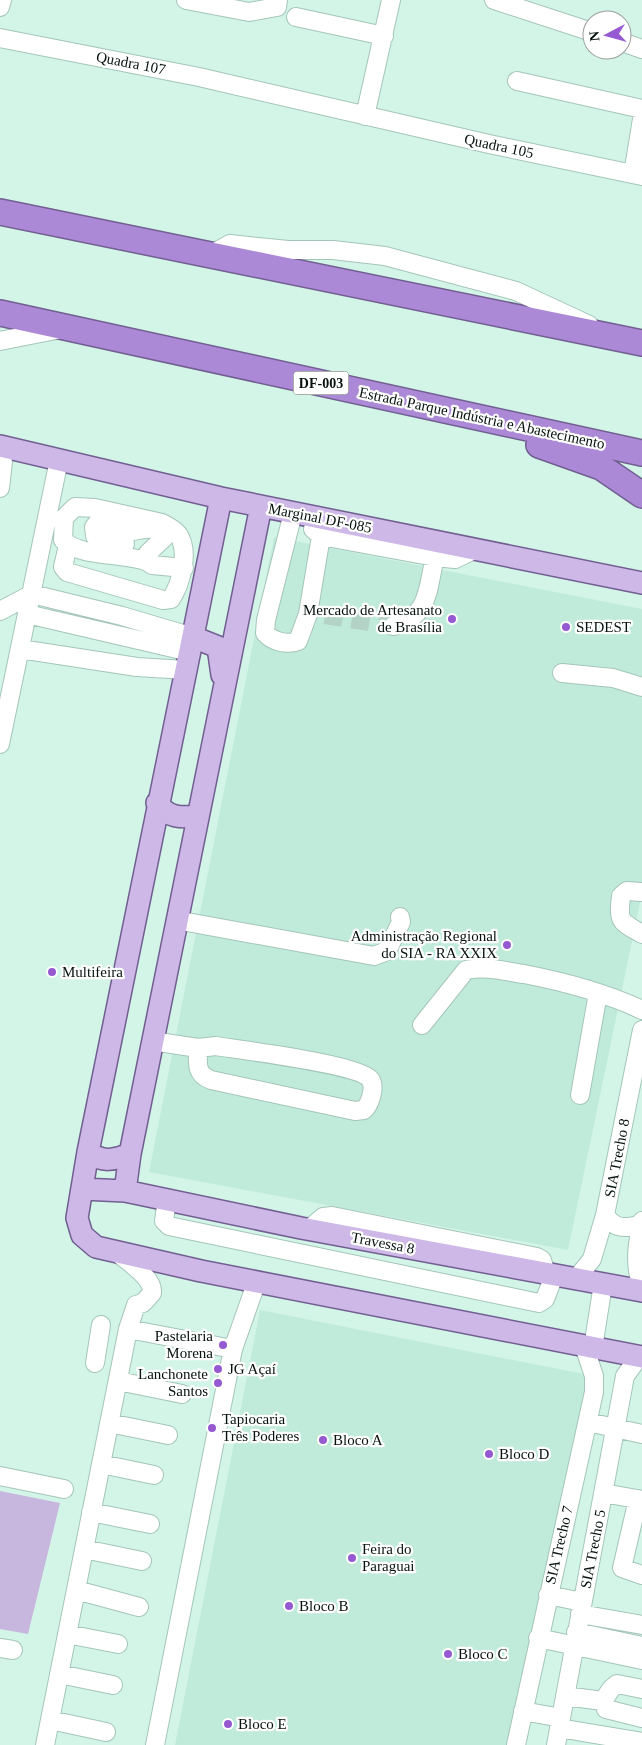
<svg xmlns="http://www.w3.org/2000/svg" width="642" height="1745" viewBox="0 0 642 1745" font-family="Georgia,serif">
  <rect width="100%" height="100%" fill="#d3f5e8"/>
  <!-- built -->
  <path fill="#c0ebdb" d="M274,537L642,609V893L568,1250L149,1172Z
    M260,1310L594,1376L520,1745H175Z"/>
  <!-- green -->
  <path fill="#c7b6dd" d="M0,1491L60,1503L28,1634L0,1629Z"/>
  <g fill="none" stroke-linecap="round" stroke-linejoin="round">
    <!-- minor-tunnel -->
    <path stroke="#b4d3c7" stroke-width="18" stroke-dasharray="18 9" stroke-linecap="butt" d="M325,615L393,626"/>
    <defs>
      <path id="minor" d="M186,0L249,12L277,7L278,0
        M494,0L592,32
        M0,7L2,0
        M296,17L384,36
        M0,38L199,77L489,144L642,176
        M622,42L642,49
        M517,81L642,109
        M365,116L391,0
        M633,174L642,119
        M210,255L230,244L288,250H333L385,256L516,291L589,325
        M0,341L61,329
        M0,488L3,462L1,446
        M293,513L266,620L265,633C273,642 287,645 298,641L308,614L321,536
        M313,529L321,536L435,557L455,559L476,549
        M125,544L104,542L95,536L94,527L98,522L104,521C133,542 128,526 156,529L164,538L148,553V562L152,565L184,568
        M68,545L63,567L67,572L163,600L171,599C181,584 190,551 178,534C174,529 168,526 162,523L95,508L75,507L64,518L63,540C80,558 124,552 148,562
        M0,611L32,594L122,616L193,637
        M27,614L190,652
        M393,626C430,616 427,590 435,557
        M20,649L137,667L186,670
        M562,673L613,678L642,687
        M0,744L59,460
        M642,892L627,891L621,896C618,923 620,921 642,934
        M176,920L374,956L387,951L401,922L400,917
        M422,1025L466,970C486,966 504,971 524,974C565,982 604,992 642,1010
        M152,1041L198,1048L216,1046C241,1050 357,1064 370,1079C376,1087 370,1104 364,1110L355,1111L211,1080C195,1074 198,1063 198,1048
        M580,1095L598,993
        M167,1199L164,1221L169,1226L539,1303L545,1299L554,1276
        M605,1215C615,1230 625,1228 641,1225
        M642,1221C637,1245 634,1264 642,1288
        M309,1229L323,1217L332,1216L537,1257L542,1260L546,1274
        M576,1279L592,1259L605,1215L642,1030
        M128,1329L233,1349
        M593,1348L603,1284
        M95,1363L101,1325
        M118,1381L182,1394
        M588,1422L642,1434
        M109,1423L168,1435
        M101,1464L154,1475
        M0,1476L64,1489
        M603,1493L642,1500
        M638,1499L622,1568L642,1575
        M91,1512L150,1524
        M84,1549L142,1561
        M76,1590L139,1607
        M548,1595L582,1602
        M580,1614L642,1625
        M576,1632L642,1646
        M67,1634L118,1644
        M538,1638L642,1660
        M0,1648L13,1650
        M59,1674L113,1685
        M565,1696L603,1701
        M603,1701L611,1689L617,1684L642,1689
        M603,1701L606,1709L642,1718
        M523,1711L561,1718
        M50,1720L106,1732
        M559,1728L642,1742
        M45,1745L128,1329L136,1305L143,1303L152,1293C154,1278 128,1262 118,1253
        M155,1745L233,1349L257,1281
        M516,1745L594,1392V1376L584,1346
        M556,1745L625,1376L639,1357"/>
      <path id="major" d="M0,446L221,498L642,583
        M221,498L88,1152L77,1218L82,1235L96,1247L201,1271L642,1357
        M193,637L218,647L222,675
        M157,803C168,818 181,818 198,816
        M88,1152C103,1163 114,1160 130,1154
        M82,1189L125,1191L301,1228L642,1291
        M125,1191L130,1154L261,506"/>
      <path id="highway" d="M0,212L642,343
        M0,313L642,453
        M539,445L601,467L642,495"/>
    </defs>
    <!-- minor casing -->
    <use href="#minor" stroke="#a4c5b9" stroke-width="20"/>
    <!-- major casing -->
    <use href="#major" stroke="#725f91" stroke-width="24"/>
    <!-- highway casing -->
    <use href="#highway" stroke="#725f91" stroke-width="28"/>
    <!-- minor -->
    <use href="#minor" stroke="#fff" stroke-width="18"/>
    <!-- major -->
    <use href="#major" stroke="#cdb8e7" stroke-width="21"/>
    <!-- highway -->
    <use href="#highway" stroke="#ac89d7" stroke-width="25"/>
  </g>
  <!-- markers -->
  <g fill="#955ad1" stroke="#fff" stroke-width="2">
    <circle cx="452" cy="619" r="5"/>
    <circle cx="566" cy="627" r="5"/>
    <circle cx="507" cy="945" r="5"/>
    <circle cx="52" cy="972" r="5"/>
    <circle cx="223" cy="1345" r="5"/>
    <circle cx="218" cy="1369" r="5"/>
    <circle cx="218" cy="1383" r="5"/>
    <circle cx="212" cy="1428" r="5"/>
    <circle cx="323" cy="1440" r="5"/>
    <circle cx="489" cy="1454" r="5"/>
    <circle cx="352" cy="1558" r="5"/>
    <circle cx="289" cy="1606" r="5"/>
    <circle cx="448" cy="1654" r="5"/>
    <circle cx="228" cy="1724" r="5"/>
  </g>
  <g text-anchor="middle" stroke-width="4.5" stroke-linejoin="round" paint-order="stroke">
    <!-- shield labels -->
    <rect fill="#fff" stroke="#515956" stroke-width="1" x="293.5" y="371.5" width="55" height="23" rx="4"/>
    <g font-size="14" font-weight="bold" fill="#06120e">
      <text x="321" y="388">DF-003</text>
    </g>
    <!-- street labels -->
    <g font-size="15" fill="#06120e" stroke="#fff">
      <text transform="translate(131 63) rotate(11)" y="5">Quadra 107</text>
      <text transform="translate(499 146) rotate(12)" y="5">Quadra 105</text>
      <text transform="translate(482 418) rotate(12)" y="5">Estrada Parque Indústria e Abastecimento</text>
      <text transform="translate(320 518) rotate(11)" y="5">Marginal DF-085</text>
      <text transform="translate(617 1158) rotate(-79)" y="5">SIA Trecho 8</text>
      <text transform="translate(383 1243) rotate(11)" y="5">Travessa 8</text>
      <text transform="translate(559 1545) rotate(-77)" y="5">SIA Trecho 7</text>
      <text transform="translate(593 1549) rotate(-79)" y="5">SIA Trecho 5</text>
    </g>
    <!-- poi labels -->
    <g font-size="15" fill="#06120e" stroke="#fff" text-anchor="start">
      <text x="442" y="615" text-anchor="end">Mercado de Artesanato<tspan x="442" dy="17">de Brasília</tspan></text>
      <text x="576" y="632">SEDEST</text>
      <text x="497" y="941" text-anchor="end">Administração Regional<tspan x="497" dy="17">do SIA - RA XXIX</tspan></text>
      <text x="62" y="977">Multifeira</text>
      <text x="213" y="1341" text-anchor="end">Pastelaria<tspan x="213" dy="17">Morena</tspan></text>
      <text x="228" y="1374">JG Açaí</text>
      <text x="208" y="1379" text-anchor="end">Lanchonete<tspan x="208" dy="17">Santos</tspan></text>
      <text x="222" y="1424">Tapiocaria<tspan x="222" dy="17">Três Poderes</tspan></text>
      <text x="333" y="1445">Bloco A</text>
      <text x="499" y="1459">Bloco D</text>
      <text x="362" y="1554">Feira do<tspan x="362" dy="17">Paraguai</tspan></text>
      <text x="299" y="1611">Bloco B</text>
      <text x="458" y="1659">Bloco C</text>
      <text x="238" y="1729">Bloco E</text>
    </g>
  </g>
  <!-- north arrow -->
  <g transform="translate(607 35) rotate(264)"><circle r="24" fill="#ffffff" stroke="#9ba09f"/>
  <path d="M0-4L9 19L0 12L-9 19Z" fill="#955ad1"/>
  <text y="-8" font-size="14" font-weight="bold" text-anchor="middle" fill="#06120e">N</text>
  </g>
</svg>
